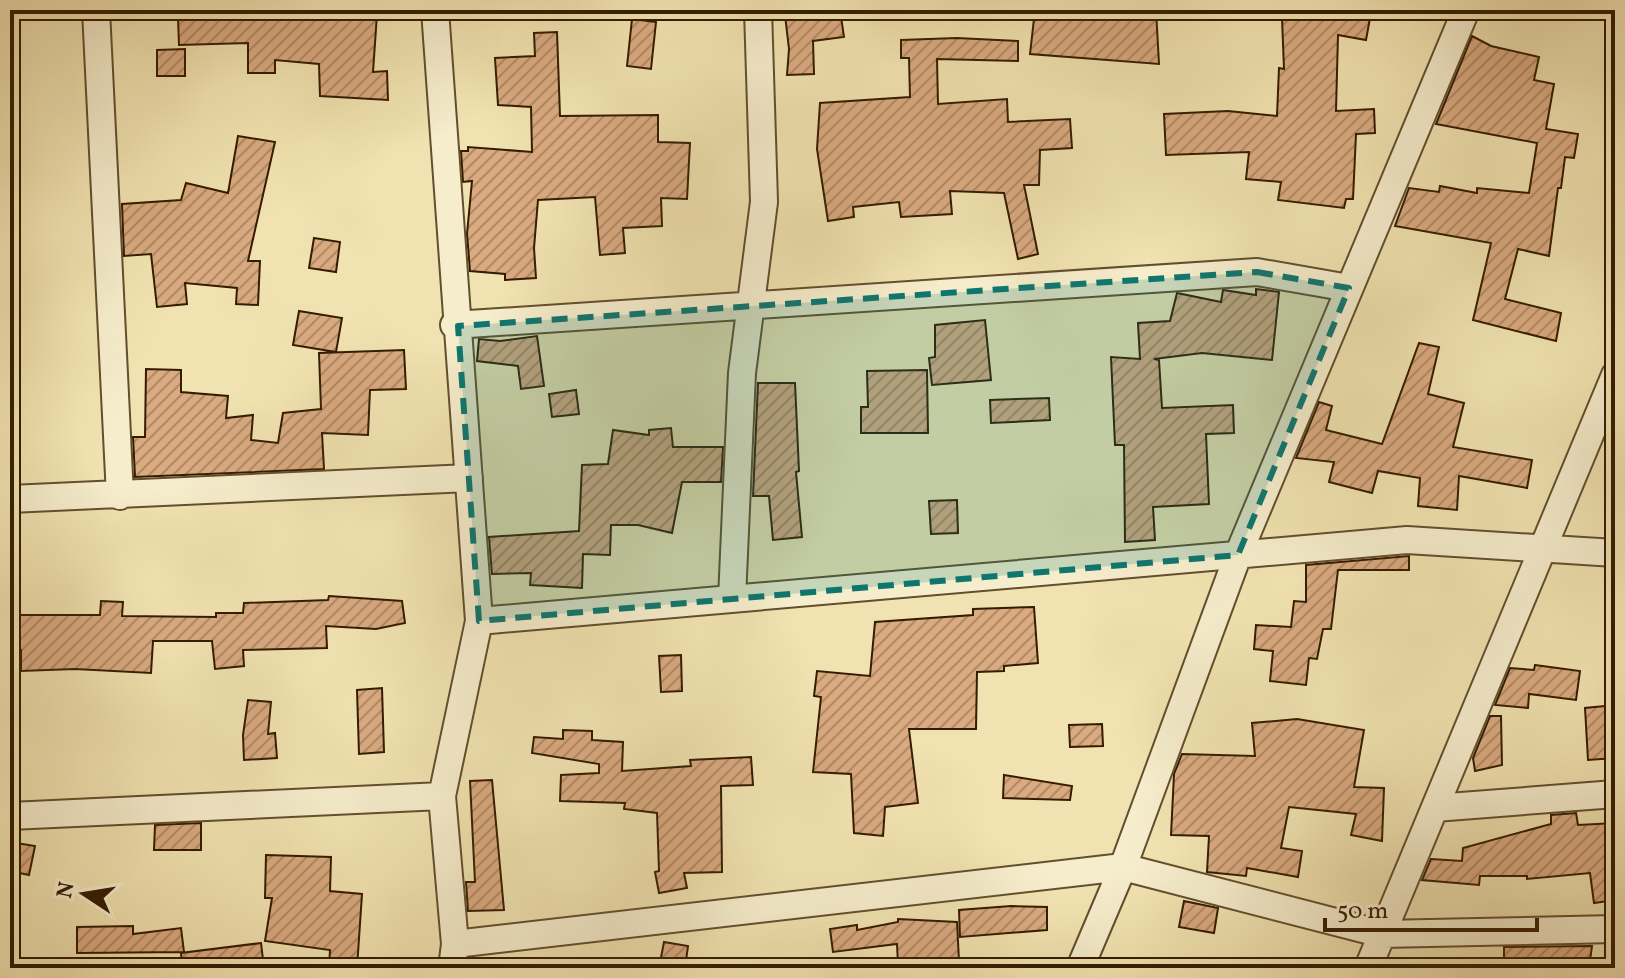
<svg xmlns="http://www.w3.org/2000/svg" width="1625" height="978" viewBox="0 0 1625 978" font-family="Vollkorn,serif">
  <defs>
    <pattern id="building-hatch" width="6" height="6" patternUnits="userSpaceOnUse" patternTransform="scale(2)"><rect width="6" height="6" fill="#daaa80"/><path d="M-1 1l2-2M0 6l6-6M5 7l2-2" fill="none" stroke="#b28a66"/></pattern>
  </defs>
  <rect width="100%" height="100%" fill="#f1e3b1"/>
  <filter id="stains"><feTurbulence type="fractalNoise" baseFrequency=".0025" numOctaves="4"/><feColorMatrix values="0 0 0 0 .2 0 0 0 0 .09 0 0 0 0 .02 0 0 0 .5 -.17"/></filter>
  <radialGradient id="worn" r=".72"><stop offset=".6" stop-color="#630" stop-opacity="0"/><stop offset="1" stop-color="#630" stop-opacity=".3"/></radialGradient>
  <!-- building -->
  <path fill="url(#building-hatch)" stroke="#341c01" stroke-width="2" d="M220,10H348L377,14L373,72L387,71L388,100L320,96L319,64L275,60V73H248V43L179,45L178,18L220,17Z
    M828,10H840L844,37L813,41L814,74L787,75L789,49L785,15Z
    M1035,10H1156L1159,64L1030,54Z
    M1345,10H1367L1370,18L1366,40L1338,35L1336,111L1374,109L1375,133L1356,134L1353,199H1346L1344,208L1278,200L1281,182L1246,179L1249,152L1166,155L1164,114L1228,111L1277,116L1279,68L1284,69L1282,18L1345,16Z
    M632,19L656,22L651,69L627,66Z
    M557,32L560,116L658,115V142L690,143L687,199L661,198L662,226L623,228L625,253L600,255L595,197L538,200L534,248L536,278L505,280V274L470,271L467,234L472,181L463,182L461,151H468V147L532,152L531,107L498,105L495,58L535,56L534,33Z
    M1472,36L1491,46L1539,57L1534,80L1554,84L1546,129L1578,134L1574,158L1565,157L1561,188H1558L1549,256L1518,249L1505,299L1561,313L1556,341L1473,320L1491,243L1395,226L1409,188L1439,192L1440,186L1477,193V188L1529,193L1537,143L1436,124Z
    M957,38L1018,41V61L937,59L938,104L1007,99L1008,122L1070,119L1072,148L1040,150L1039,185H1024L1038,254L1018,259L1004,193L950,191L952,214L901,217L899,202L853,207L854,217L828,221L817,149L820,103L910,97L909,58H901V40Z
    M185,49V76H157V50Z
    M238,136L275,142L248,261H260L258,305L236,304L237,288L185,283L187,304L157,307L151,254L124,256L122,204L181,200L186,183L228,193Z
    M314,238L340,242L336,272L309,268Z
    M1256,289L1279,292L1272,360L1202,353L1154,359L1159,360L1162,408L1233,405L1234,433L1206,434L1209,504L1153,507L1155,540L1125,542L1124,445H1115L1111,357L1140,359L1138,323L1170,321L1177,293L1221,302L1223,290L1256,295Z
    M299,311L342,318L336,352L293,345Z
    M985,320L991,380L932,385L929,358L935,357V325Z
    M537,336L544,386L521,389L518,366L477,361L479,339L500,341Z
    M1419,343L1439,347L1428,394L1464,403L1453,447L1532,460L1527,488L1459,476L1457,510L1418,506L1420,478L1378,471L1372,493L1329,482L1334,462L1296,458L1319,402L1332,406L1326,430L1382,444Z
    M404,350L406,389L370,390L368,435L322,433L324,469L135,477L133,437H145L146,369L181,370V392L228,396L226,418L253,415L251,440L278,443L283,413L321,409L319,353Z
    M927,370L928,433H861V407H868L867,371Z
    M758,383H795L799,471L796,472L802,537L773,540L769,496H753Z
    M576,390L579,414L552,417L549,394Z
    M1049,398L1050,420L991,423L990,400Z
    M671,428L673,447H723L721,482H682L672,533L638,525H611L610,555L583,554L582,588L530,585L531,573L492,574L489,537L579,531L582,465L608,464L613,430L649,435V430Z
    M957,500L958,533L931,534L929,501Z
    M1409,556V570H1338L1331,629H1323L1317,659L1309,658L1306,685L1270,681L1273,651L1254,649L1256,625L1291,627L1294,601L1306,602V565Z
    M329,596L402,601L405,623L376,629L326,626L327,648L243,650L244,666L215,669L212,641H153L151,673L75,669L21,671V650L10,649V615H100L101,601L123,602L122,616L216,617V613H243L244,603L328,600Z
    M1034,607L1038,663L1004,666V671L977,672L976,729H909L918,803L885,807L883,836L854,833L851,774L813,772L821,697L814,696L817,671L870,676L875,622L973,615V609Z
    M681,655L682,691L661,692L659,656Z
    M1535,665L1580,671L1576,700L1529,694L1528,708L1495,705L1510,668L1534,670Z
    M382,688L384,752L359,754L357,690Z
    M248,700L271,702L268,734L275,733L277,758L244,760L243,735Z
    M1615,705V758L1588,760L1585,708Z
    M1490,716H1501L1502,765L1475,771L1473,758Z
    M1297,719L1364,730L1354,787L1384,788L1382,841L1351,835L1356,814L1289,807L1281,848L1302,851L1298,877L1247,868L1246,876L1207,872L1209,836L1171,835L1174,774L1182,754L1255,756L1252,723Z
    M1102,724L1103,746L1070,747L1069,725Z
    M563,730L592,731V740L623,742L622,771L691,766L690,760L751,757L753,785L721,786L722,872L684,873L687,888L659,893L655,872L659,871L657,813L624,809L625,803L560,801L561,775L599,773V764L532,753L534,737L563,739Z
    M1004,775L1072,786L1070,800L1003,798Z
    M492,780L504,910L468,911L466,882H475L470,781Z
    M1576,813L1578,825L1615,823V900L1594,903L1590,873L1527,879V876H1480L1479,885L1422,880L1431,859L1462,861L1463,848L1551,824V815Z
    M201,823V850H154L155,825Z
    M10,842L35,846L29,875L10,871Z
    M266,855L331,857L330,891L362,894L357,968H329L330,950L265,941L272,898H265Z
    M1184,901L1218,908L1214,933L1179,927Z
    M1011,906L1047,907V930L960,937L959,910Z
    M898,919L957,922L959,961L898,965L897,944L833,952L830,929L857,925V930L898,922Z
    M133,926V934L181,928L184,952L77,953V927Z
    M664,942L688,946L685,968H659Z
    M261,943L264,968H182L181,953Z
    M1592,946L1589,968H1504V947Z"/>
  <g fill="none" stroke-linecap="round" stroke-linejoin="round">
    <defs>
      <path id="street" d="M96,10L120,496
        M435,10L479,621L442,796L455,944L452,968
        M454,325L1257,272L1349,288
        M10,499L469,478
        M732,599L742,373L764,202L758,10
        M479,621L1407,540L1615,553
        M1435,808L1615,794
        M10,816L442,796
        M455,944L1123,867L1382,934L1615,929
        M1080,968L1123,867L1238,555L1466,10
        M1368,968L1615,375"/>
    </defs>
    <!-- street casing -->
    <use href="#street" stroke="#634e2d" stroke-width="30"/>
    <!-- street -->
    <use href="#street" stroke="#f6edcc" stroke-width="26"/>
  </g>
  <!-- marked area -->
  <path fill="#0f766e" fill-opacity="0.2" stroke="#0f766e" stroke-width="6" stroke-dasharray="16 10" stroke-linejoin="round" d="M1257,272L1349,288L1238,555L479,621L458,326Z"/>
  <!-- margin -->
  <rect width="1625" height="978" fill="none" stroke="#f1e3b1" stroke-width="40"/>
  <rect x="12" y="12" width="1601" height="954" fill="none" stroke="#341c01" stroke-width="4"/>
  <rect x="20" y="20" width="1585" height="938" fill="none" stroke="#341c01" stroke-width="2"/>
  <!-- north arrow -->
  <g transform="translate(84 894) rotate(282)" stroke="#f6edcc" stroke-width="6" paint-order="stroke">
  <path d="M0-6L14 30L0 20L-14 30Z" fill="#341c01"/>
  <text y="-12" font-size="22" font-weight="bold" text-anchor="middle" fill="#341c01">N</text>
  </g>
  <!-- scale -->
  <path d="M1325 918v12h212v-12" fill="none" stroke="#341c01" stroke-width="4"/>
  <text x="1337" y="918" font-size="24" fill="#341c01" stroke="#f6edcc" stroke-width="6" paint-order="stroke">50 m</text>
  <rect width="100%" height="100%" filter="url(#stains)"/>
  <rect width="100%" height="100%" fill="url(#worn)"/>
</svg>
